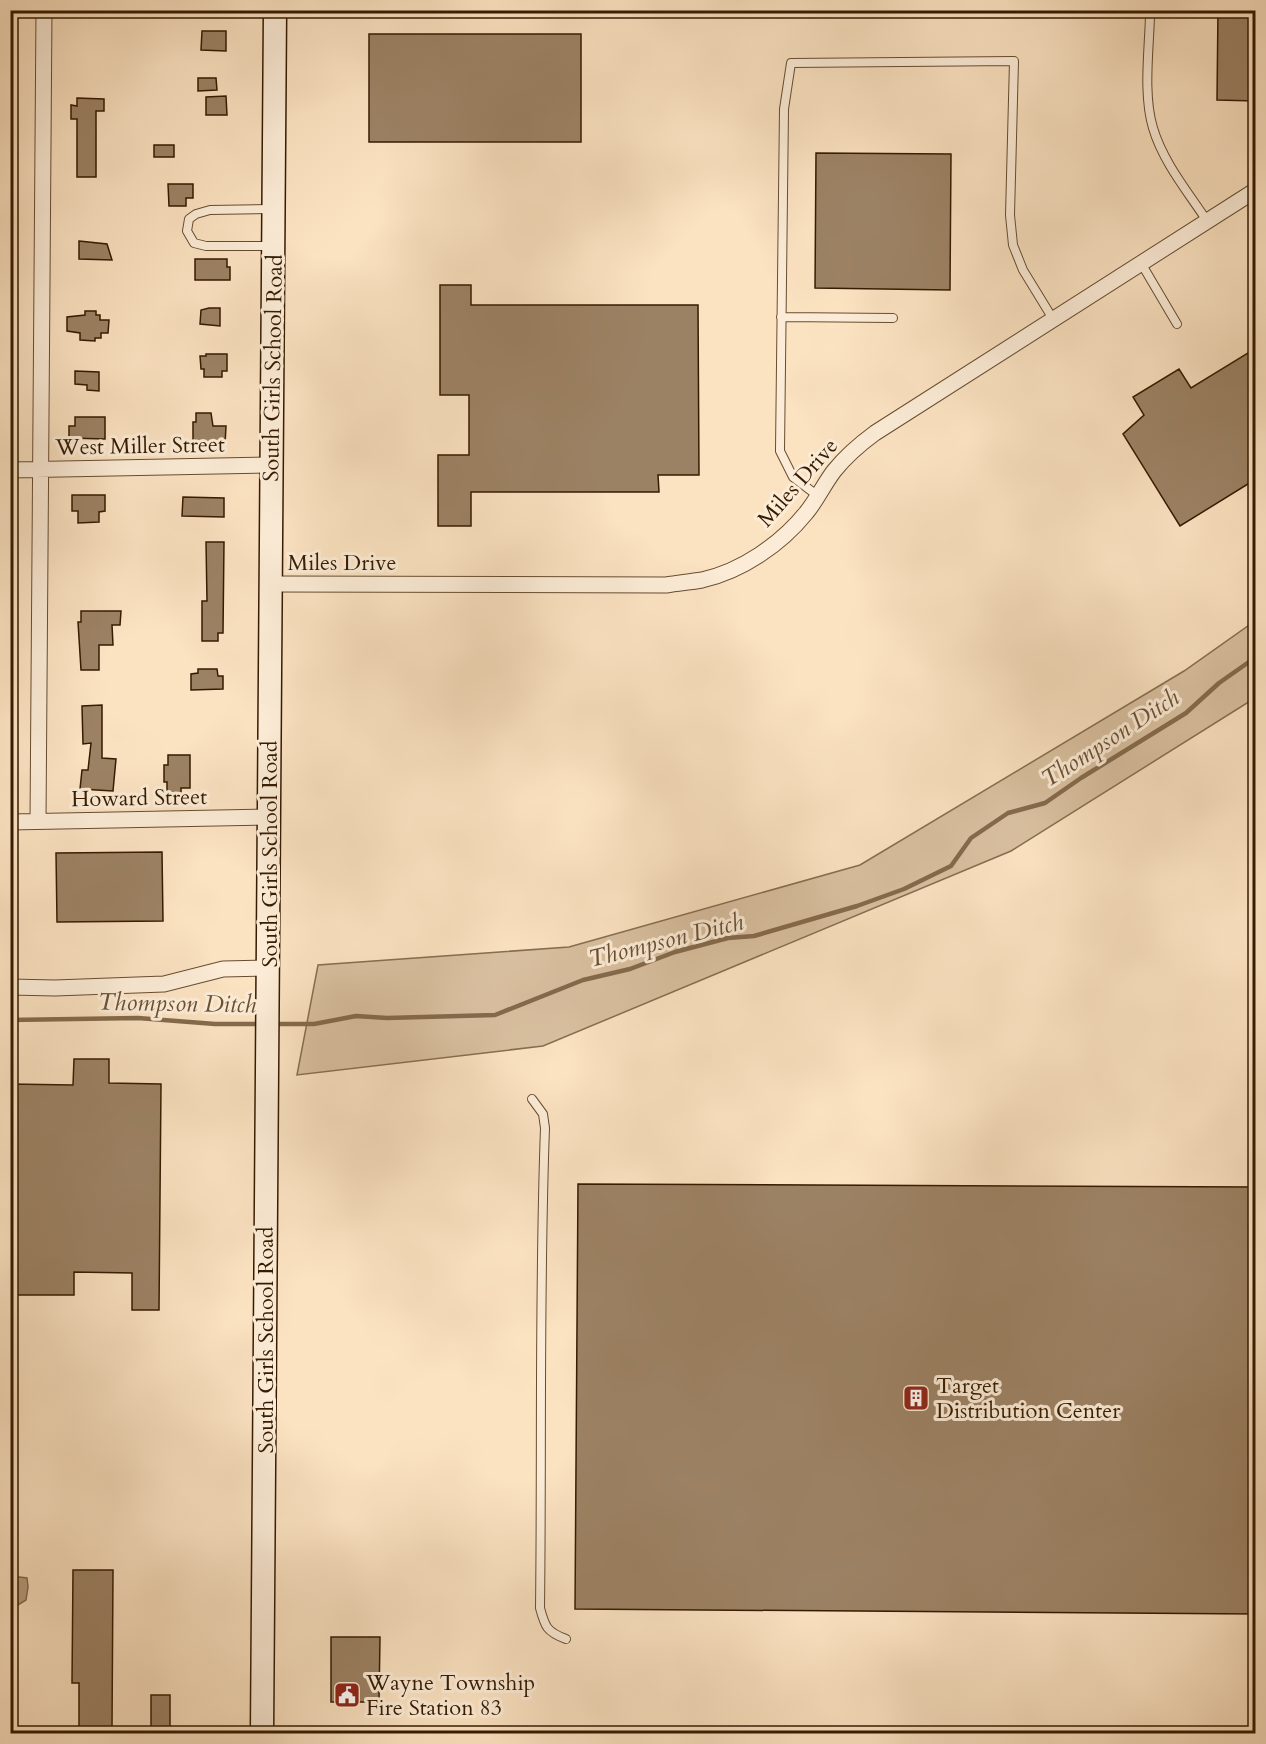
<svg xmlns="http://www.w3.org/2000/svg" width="1266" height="1744" viewBox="0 0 1266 1744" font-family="Cardo,serif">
  <rect width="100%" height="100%" fill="#fbe2c1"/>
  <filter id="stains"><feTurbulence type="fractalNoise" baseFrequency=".00333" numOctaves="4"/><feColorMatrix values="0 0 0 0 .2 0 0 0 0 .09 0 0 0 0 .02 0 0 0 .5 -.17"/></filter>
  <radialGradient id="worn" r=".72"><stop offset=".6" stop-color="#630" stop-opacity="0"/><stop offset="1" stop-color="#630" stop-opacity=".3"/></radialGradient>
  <!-- green -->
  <path fill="#d9c0a0" stroke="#876e50" stroke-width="1.5" d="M1255,621V698L1011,851L543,1046L297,1075L318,965L569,947L860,865L1184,671Z"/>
  <!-- water -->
  <path fill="#b89e7f" stroke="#846a4c" stroke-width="1.5" d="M11,1576L27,1578L28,1587L26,1600L18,1605H11Z"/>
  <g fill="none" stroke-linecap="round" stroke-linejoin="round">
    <!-- stream -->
    <path stroke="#846a4c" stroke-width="4.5" d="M10,1020L138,1018L215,1024H260
      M274,1024H314L356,1016L387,1018L495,1015L583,980L630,969L675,952L728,938L754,936L857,906L904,889L951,866L971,838L1008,813L1045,803L1081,778L1186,713L1219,683L1256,657"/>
  </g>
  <!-- building -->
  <path fill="#9c8264" stroke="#351b00" stroke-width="1.5" d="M1218,10H1256V101L1217,100Z
    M202,31H226V51L201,50Z
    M369,34H581V142H369Z
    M198,78H216L217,90L198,91Z
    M226,96L227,115H206V97Z
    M77,98L104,99V111H96V177H77V119H71V105L77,106Z
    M154,145H174V157H154Z
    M816,153L951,154L950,290L815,288Z
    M168,184H193V198H186V206H169Z
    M79,241L107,244L112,260L79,259Z
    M195,259H227V267H230V280H195Z
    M440,285H471V305H698L699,475H658L659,492H471V526H438V455H469V395H440Z
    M209,308H220V326L200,324L201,310Z
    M85,311H96V315H100V320H109L108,333H101V338H95V341L80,340V333L67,331V317L85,315Z
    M1256,348V479L1180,526L1123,434L1144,415L1133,397L1179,369L1191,388Z
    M206,354H227V371H222V377H204V369H201L200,356H206Z
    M75,371L99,372V391L87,390V385L75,384Z
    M196,413H211L213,426H226L225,445L193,443V422H196Z
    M75,417H105V439L69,438V426H75Z
    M72,495H105V511L99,512V522L78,523V511H72Z
    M183,497L224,498V517L182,516Z
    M206,542H224L223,633H218V641H202V601H207Z
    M81,611H121L120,625H112L113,645H99V670H81L78,622H81Z
    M198,669H217L218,676H223V689L191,690V674L198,673Z
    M102,705V758L116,759L113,791L80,789L82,770H88L91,743L83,744L82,706Z
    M168,755H190V788H181V794H167V782H164V765H168Z
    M162,852L163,921L57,922L56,853Z
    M74,1059H109V1083L161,1084L159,1310H132V1273L74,1272V1295H10V1084L73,1085Z
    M578,1184L1256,1187V1614L575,1609Z
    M73,1570H113L112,1728L79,1727V1683H72Z
    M331,1637H380L379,1702H331Z
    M151,1695H170V1734H151Z"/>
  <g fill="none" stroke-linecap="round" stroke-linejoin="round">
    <defs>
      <path id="service" d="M1150,16C1149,51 1143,95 1153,128C1163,162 1188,192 1207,221
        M271,209L210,210L196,214L189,219L187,231L194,243L206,246H272
        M1141,263L1177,324
        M781,317L893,318
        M818,496L793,477L780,451L784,109L791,63L1014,61L1010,215L1013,245L1023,270L1053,319
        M532,1099L543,1114L545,1128C539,1288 542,1448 540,1608C545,1627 547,1632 566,1639"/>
      <path id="minor" d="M10,470L271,465
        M270,584L666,585C678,583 690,582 702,580C742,571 781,544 806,513C817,500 824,484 834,471C846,456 860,444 875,433L1256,190
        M38,821L44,10
        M10,822L269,817
        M10,987L55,988L164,984L223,969L269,968"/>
      <path id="secondary" d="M262,1734L275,10"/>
    </defs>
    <!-- service casing -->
    <use href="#service" stroke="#664d30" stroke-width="10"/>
    <!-- minor casing -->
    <use href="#minor" stroke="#664d30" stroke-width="17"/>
    <!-- secondary casing -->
    <use href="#secondary" stroke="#351b00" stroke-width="25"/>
    <!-- service -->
    <use href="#service" stroke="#fcecd7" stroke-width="8"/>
    <!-- minor -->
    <use href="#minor" stroke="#fcecd7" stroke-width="15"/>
    <!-- secondary -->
    <use href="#secondary" stroke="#fcecd7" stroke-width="22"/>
  </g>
  <!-- icons -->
  <defs>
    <symbol id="building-square" viewBox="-11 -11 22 22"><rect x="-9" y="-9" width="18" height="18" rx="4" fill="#8f2418" stroke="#fcecd7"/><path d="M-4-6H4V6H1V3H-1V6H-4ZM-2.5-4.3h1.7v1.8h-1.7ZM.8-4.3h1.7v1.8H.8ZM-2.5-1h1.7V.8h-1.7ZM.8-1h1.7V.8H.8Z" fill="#fff"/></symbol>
    <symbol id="civic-square" viewBox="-11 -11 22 22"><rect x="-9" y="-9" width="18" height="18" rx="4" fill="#8f2418" stroke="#fcecd7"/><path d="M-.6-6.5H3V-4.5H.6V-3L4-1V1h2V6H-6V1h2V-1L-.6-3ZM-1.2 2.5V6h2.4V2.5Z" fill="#fff"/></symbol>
  </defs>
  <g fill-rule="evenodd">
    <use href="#building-square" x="901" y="1383" width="30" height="30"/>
    <use href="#civic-square" x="332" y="1680" width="30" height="30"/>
  </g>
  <g text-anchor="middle" stroke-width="6" stroke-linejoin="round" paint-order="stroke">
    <!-- street labels -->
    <g font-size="22" fill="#351b00" stroke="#fcecd7">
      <text transform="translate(272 368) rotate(-89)" y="8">South Girls School Road</text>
      <text transform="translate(140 445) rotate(-1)" y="8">West Miller Street</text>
      <text transform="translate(797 482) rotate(-49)" y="8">Miles Drive</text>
      <text x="342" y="570">Miles Drive</text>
      <text transform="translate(139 797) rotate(-1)" y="8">Howard Street</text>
      <text transform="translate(269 854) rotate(-90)" y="8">South Girls School Road</text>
      <text transform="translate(265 1340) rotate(-90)" y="8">South Girls School Road</text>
    </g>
    <!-- poi labels -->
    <g font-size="22" fill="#351b00" stroke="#fcecd7" text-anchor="start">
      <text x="936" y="1393">Target<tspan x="936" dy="25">Distribution Center</tspan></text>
      <text x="366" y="1690">Wayne Township<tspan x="366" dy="25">Fire Station 83</tspan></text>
    </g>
    <!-- water labels -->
    <g font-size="24" font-style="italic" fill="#694f33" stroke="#fcecd7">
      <text transform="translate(1110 738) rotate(-33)" y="8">Thompson Ditch</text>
      <text transform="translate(666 940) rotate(-14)" y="8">Thompson Ditch</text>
      <text transform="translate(177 1003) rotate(1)" y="8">Thompson Ditch</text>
    </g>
  </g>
  <!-- margin -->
  <rect width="1266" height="1744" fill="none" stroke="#fbe2c1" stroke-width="36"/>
  <rect x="12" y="12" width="1242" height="1720" fill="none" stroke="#351b00" stroke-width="3"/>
  <rect x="18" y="18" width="1230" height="1708" fill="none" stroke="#351b00" stroke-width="1.5"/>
  <rect width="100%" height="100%" filter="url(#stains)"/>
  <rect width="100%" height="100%" fill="url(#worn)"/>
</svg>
